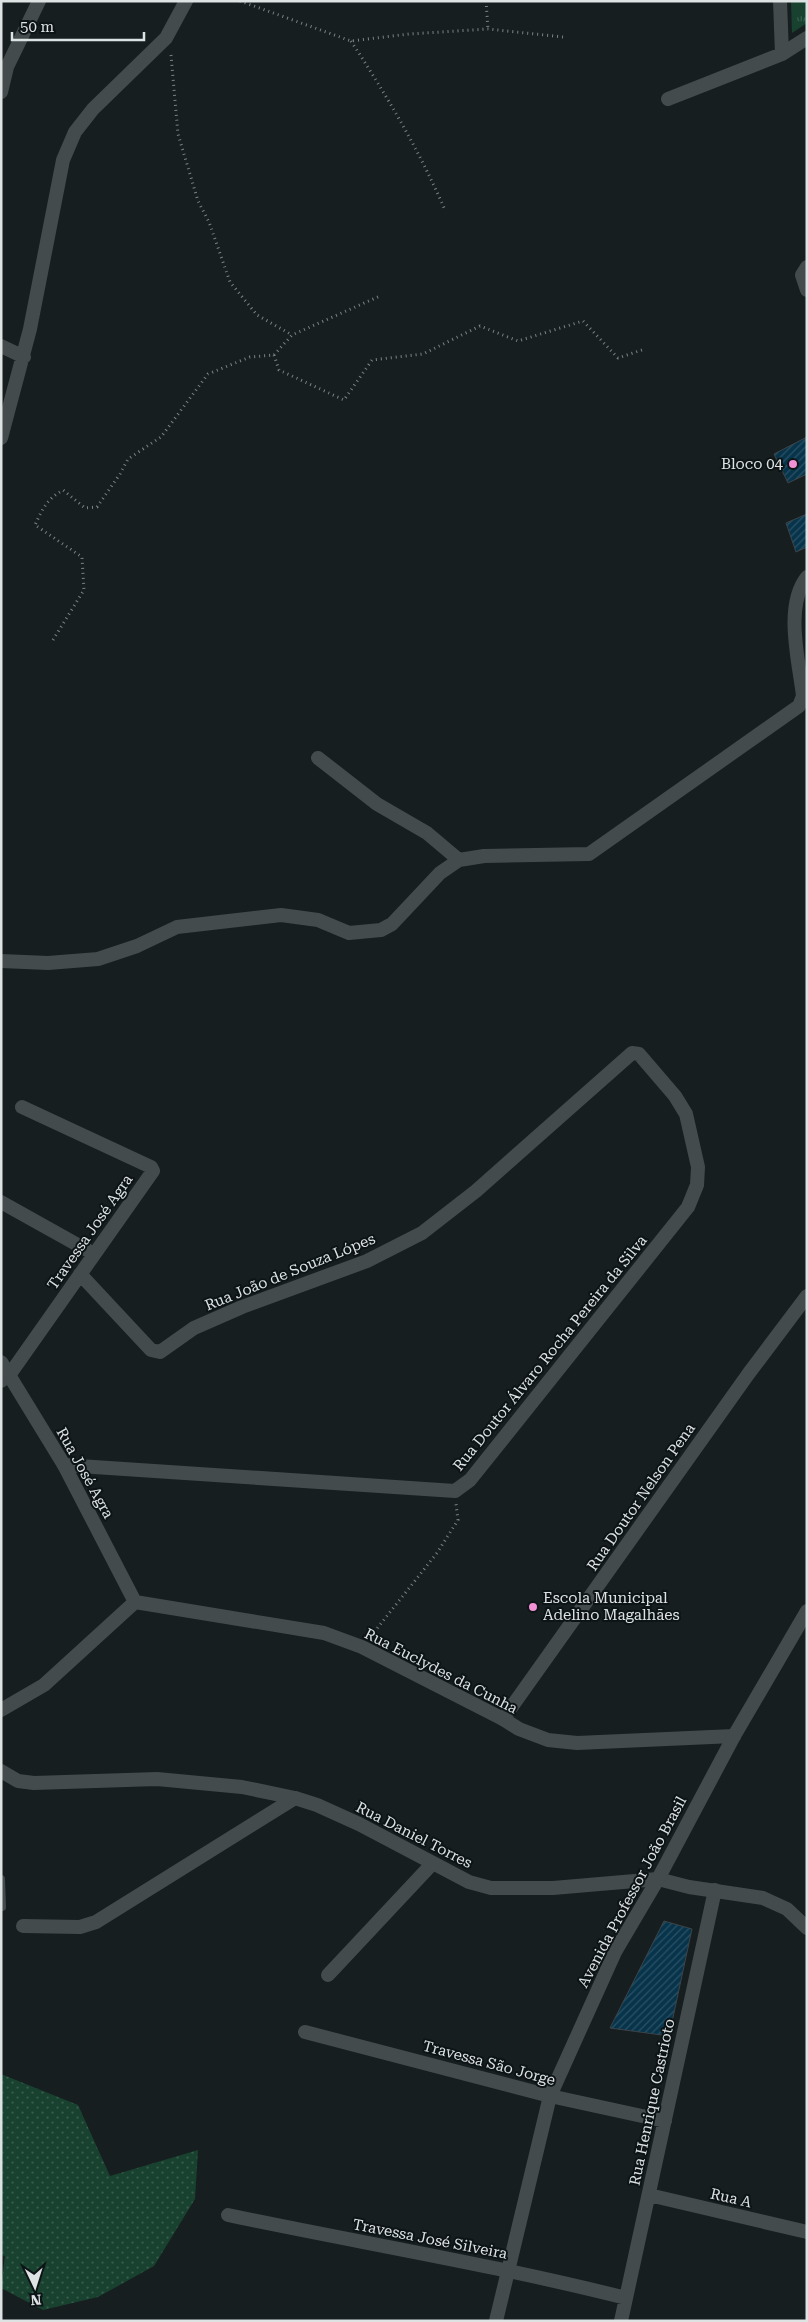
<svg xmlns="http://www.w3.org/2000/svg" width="808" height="2322" viewBox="0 0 808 2322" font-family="'Roboto Serif',serif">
  <defs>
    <pattern id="grass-dots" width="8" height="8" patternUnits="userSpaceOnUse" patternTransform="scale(1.25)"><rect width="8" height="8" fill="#18422f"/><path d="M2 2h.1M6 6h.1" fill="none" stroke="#395d4d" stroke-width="1.8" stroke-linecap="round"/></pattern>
    <pattern id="park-tufts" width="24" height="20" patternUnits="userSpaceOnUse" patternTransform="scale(1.25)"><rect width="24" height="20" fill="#18422f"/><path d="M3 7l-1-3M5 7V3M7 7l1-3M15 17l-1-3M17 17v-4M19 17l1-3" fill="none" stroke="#395d4d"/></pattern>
    <pattern id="building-hatch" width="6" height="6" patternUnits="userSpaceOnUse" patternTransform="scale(1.25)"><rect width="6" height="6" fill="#07344b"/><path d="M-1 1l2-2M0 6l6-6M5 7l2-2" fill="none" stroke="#2b5165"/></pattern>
  </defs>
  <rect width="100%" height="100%" fill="#161e1f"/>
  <!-- grass -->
  <path fill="url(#grass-dots)" d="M1,2074L78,2105L110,2176L198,2150L195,2199L154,2266L98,2297L43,2310L1,2288L5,2256L1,2255Z"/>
  <!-- park -->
  <path fill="url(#park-tufts)" d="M791,1H807V23L792,33Z"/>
  <!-- building -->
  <path fill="url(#building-hatch)" stroke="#3d4449" d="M807,437V474L788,483L774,454Z
    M807,514V547L796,552L786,523Z
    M664,1921L692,1929L669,2036L610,2028Z"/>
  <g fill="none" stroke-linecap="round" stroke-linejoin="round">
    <!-- path -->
    <path stroke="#7c8384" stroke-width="3" stroke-dasharray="1 4" stroke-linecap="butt" d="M240,1L351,41L409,34L488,29L563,37
      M486,1L488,29
      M351,41C387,96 419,150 445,210
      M171,55L178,134L198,201L209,222L230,282L257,315L292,335
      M274,355L292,335L380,296
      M53,640L84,590L82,557L35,525C43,508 46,500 63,490L85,508L97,507L120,474L128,459L161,437L208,374L250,357L274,355L279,370L344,400L372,360L423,354L480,326L518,341L583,321L618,358L642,350
      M371,1636L437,1553L458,1520L456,1504"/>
    <!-- service -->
    <path stroke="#434b4d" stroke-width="8" d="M1,1879L2,1907"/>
    <!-- minor -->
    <path stroke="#434b4d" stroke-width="14" d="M780,1L782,54
      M1,70L7,67L39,1
      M1,92L7,67
      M668,99L782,54L807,38
      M807,267L802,275L807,290
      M1,346L24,357
      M1,438L30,329L63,160L75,132L93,109L166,38L186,1
      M318,758L377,804L427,833L459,860
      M1,961L48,963L98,959L137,946L177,927L281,915L318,920L349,933L381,930L392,924L440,873L459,860L484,856L589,854L799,706L803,696C799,661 784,606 807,577
      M1,1202L94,1254
      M1,1381L10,1374L153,1171L151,1167L22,1107
      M64,1465L455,1491L470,1480L688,1207L697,1185L698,1167L686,1114L675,1096L639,1054L632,1053L476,1191L422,1233L367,1261L242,1307L194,1328L160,1352L151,1350L80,1274
      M503,1719L749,1373L807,1296
      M23,1926L80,1927L96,1922L295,1798
      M328,1975L432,1864
      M305,2032L550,2096L665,2121
      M649,2195L807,2232
      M228,2215C361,2243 495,2265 626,2298
      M621,2321L715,1890"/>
    <!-- tertiary -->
    <path stroke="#434b4d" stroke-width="14" d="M1,1362L64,1465L135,1602
      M135,1602L324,1633L362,1647L503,1719L519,1729L548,1740L577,1743L734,1736
      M1,1710L44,1685L135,1602
      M1,1771L18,1781L34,1783L157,1779L242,1787L295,1798L317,1805L359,1824L469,1882L491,1888H553L658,1879L689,1887L763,1898L787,1909L807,1928"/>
    <!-- secondary -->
    <path stroke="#434b4d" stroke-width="14" d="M496,2321L550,2096L615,1952L658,1879L734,1736L807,1611"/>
  </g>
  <!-- markers -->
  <g fill="#f391d6" stroke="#0d1416" stroke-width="2">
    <circle cx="793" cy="464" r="5"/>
    <circle cx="533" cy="1607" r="5"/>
  </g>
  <g text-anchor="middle" stroke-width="4" stroke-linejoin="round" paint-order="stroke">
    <!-- poi labels -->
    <g font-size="15" fill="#dde2e3" stroke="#0d1416" text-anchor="end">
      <text x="783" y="469">Bloco 04</text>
      <text x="543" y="1603" text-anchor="start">Escola Municipal<tspan x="543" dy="17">Adelino Magalhães</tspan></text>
    </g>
    <!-- street labels -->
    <g font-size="15" fill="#dde2e3" stroke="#0d1416">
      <text transform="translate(90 1232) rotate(-55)" y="5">Travessa José Agra</text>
      <text transform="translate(290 1272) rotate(-22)" y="5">Rua João de Souza Lópes</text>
      <text transform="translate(550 1353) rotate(-51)" y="5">Rua Doutor Álvaro Rocha Pereira da Silva</text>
      <text transform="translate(85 1473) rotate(61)" y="5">Rua José Agra</text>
      <text transform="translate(641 1497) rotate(-55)" y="5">Rua Doutor Nelson Pena</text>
      <text transform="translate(441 1671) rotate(27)" y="5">Rua Euclydes da Cunha</text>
      <text transform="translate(414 1835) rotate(27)" y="5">Rua Daniel Torres</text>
      <text transform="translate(632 1892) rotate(-62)" y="5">Avenida Professor João Brasil</text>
      <text transform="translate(489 2063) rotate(15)" y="5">Travessa São Jorge</text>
      <text transform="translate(652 2102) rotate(-78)" y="5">Rua Henrique Castrioto</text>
      <text transform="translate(731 2198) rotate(13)" y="5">Rua A</text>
      <text transform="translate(430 2239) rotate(11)" y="5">Travessa José Silveira</text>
    </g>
  </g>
  <!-- border -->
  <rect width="808" height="2322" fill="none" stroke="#dde2e3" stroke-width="5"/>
  <!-- north arrow -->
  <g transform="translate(35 2287) rotate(176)" stroke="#0d1416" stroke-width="4" paint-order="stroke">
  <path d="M0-4L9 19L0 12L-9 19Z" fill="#dde2e3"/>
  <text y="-8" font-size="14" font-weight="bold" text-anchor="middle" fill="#dde2e3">N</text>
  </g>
  <!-- scale -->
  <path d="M12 32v8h132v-8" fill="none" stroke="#dde2e3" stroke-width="2.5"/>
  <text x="20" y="32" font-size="15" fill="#dde2e3" stroke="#0d1416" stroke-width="4" paint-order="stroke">50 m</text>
</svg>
